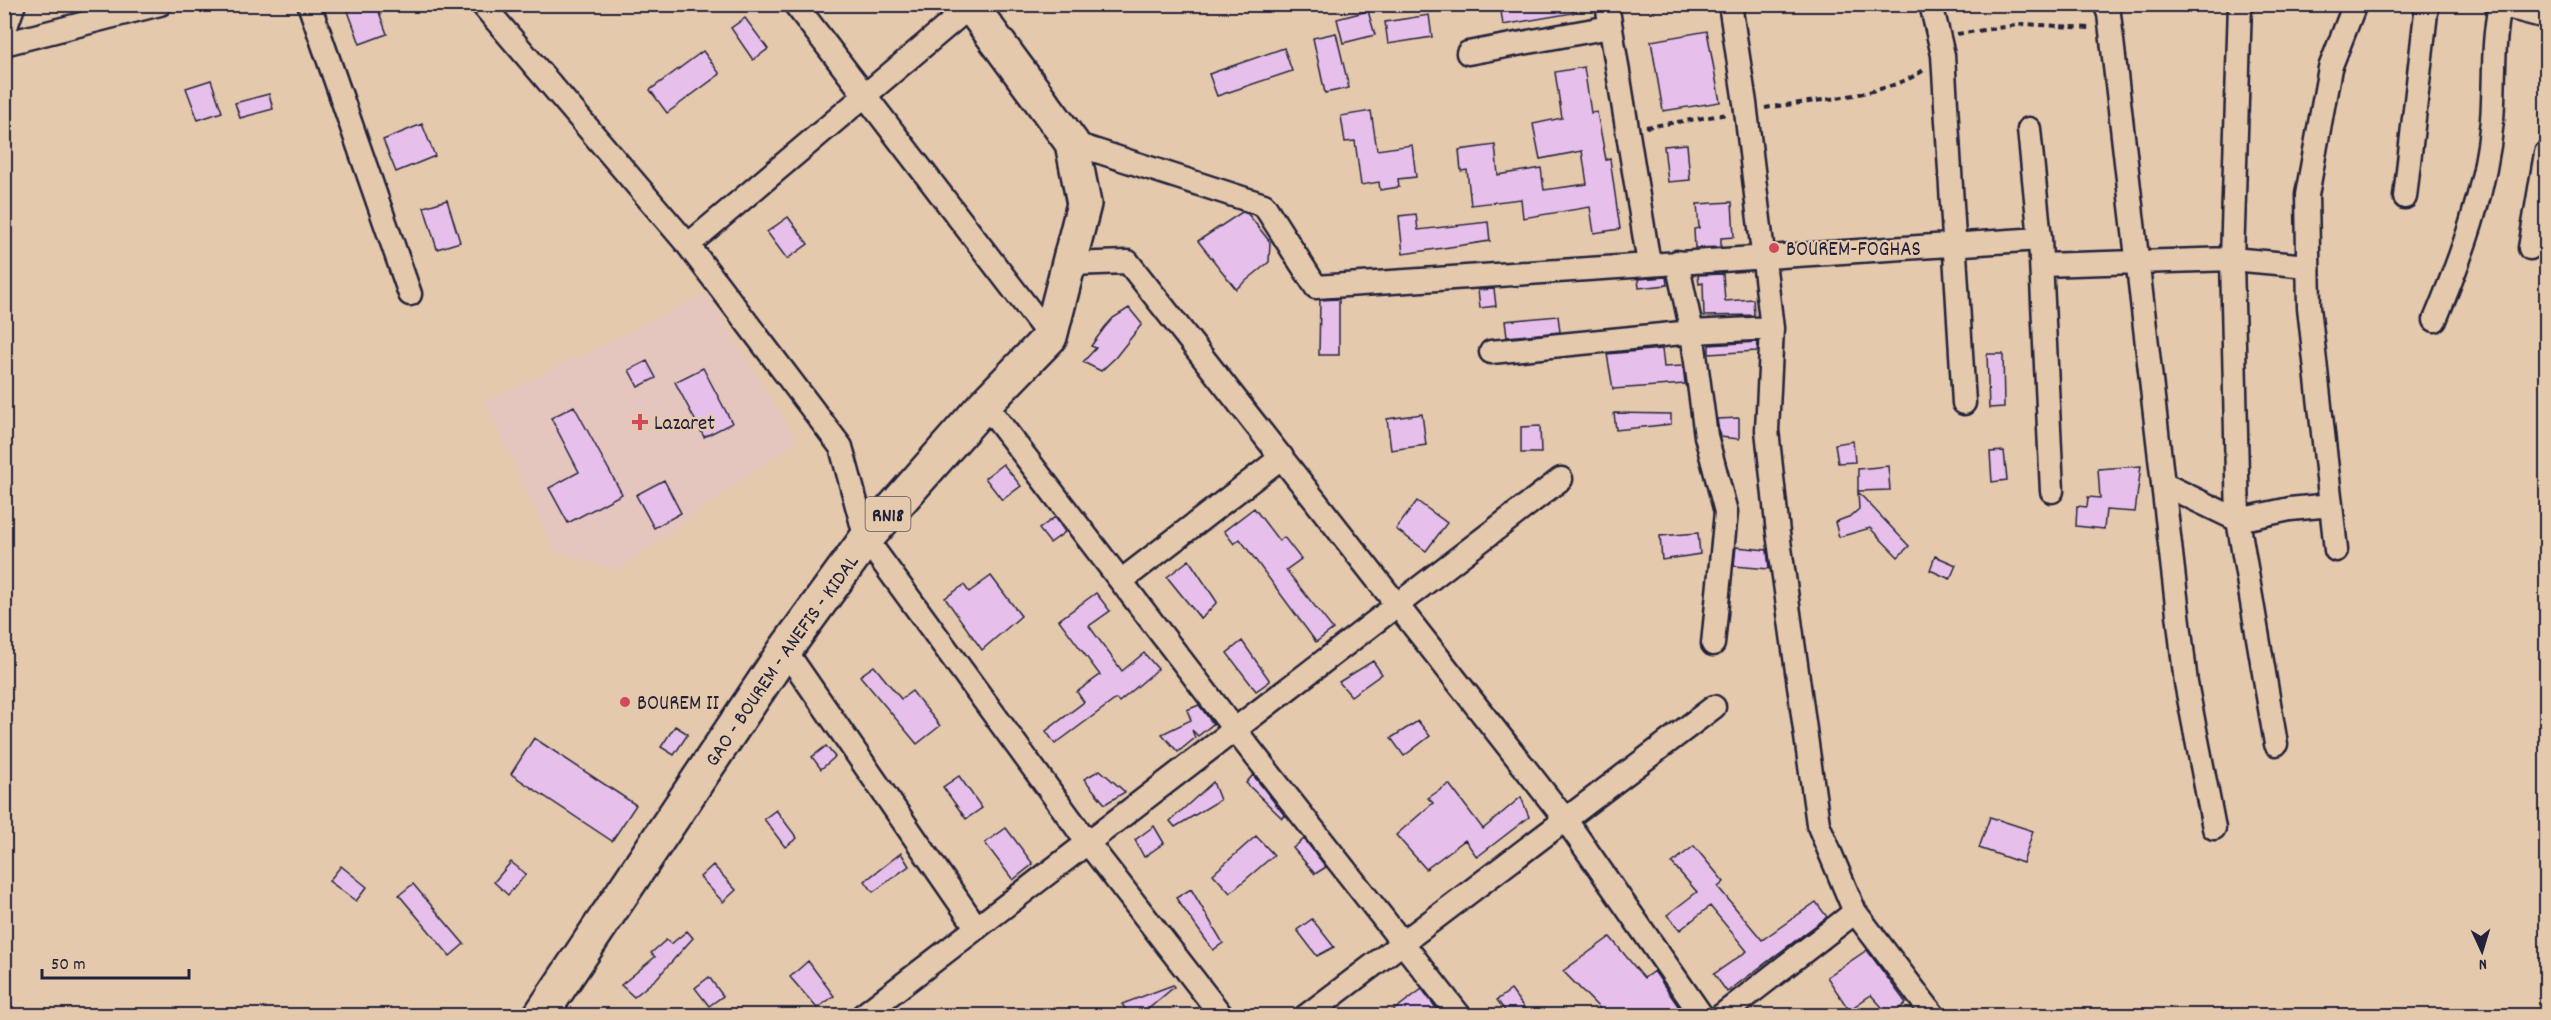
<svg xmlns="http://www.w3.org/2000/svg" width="2551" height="1020" viewBox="0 0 2551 1020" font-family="Dekko,sans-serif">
  <rect width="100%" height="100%" fill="#e5c9ac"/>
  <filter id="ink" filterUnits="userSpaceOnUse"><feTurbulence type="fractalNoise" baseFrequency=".0167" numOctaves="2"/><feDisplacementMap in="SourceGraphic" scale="12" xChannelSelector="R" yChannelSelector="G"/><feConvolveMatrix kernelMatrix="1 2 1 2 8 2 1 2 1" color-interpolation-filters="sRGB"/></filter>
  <g filter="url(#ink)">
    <!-- built -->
    <path fill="#e5c6bf" d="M707,293L797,441L618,570L554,551L485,402Z"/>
    <!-- building -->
    <path fill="#e6c0ea" stroke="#22223b" stroke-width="1.5" d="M365,4H376L387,34L360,44L348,11Z
      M1500,4H1572L1573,13L1503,25Z
      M1368,11L1375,35L1343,43L1337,19Z
      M1429,15L1432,37L1388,44L1385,22Z
      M745,18L768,49L753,60L731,28Z
      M1707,31L1720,102L1663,111L1651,41Z
      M1336,33L1349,88L1325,93L1313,38Z
      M1284,48L1292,71L1217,96L1209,74Z
      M703,51L720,74L667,113L650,90Z
      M1584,67L1591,113L1597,112L1606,160L1610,159L1620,229L1594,233L1590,207L1523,218L1521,199L1471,205L1467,170L1461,171L1459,150L1495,145L1498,175L1541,168L1544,190L1587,184L1582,151L1540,159L1533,124L1562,118L1555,72Z
      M211,80L222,112L198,120L186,88Z
      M269,94L273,109L240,118L235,103Z
      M1371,111L1377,150L1412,145L1416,177L1398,179L1399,187L1380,190L1379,182L1361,185L1355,141L1345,142L1341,116Z
      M422,124L435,156L396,172L383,140Z
      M1687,144L1690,180L1668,182L1664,146Z
      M447,200L460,242L437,249L424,207Z
      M1732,202L1734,237L1721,238V247L1695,248L1694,229L1699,228L1697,204Z
      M1242,212L1248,214L1270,242L1269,262L1236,289L1198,241Z
      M1416,214L1418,230L1488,222L1490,241L1403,254L1399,216Z
      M788,217L808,244L787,259L767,232Z
      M1723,274L1725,301L1753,299L1754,315L1704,316L1703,283L1699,284L1698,275Z
      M1666,277L1667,285L1639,288L1638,279Z
      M1494,289L1496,306L1480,308L1478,290Z
      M1339,299V355H1319L1320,300Z
      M1129,308L1142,324L1115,358L1101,371L1083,362L1096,348L1091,346L1105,327L1113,318Z
      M1558,316L1560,332L1507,337L1505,321Z
      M1758,342L1757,351L1709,354V345Z
      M1662,349L1664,367L1683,366L1685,384L1613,389L1607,354Z
      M1987,354H2003L2004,407L1989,408Z
      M647,361L656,378L638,387L629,370Z
      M703,368L732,423L704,437L675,382Z
      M574,406L622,494L568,523L549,488L579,472L551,418Z
      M1614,413L1671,414V424L1616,430Z
      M1422,414L1426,445L1391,450L1387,419Z
      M1739,418V439L1720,437L1717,419Z
      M1540,426L1541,453H1521V427Z
      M1853,441L1855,462L1838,463L1835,444Z
      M2004,451L2007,480L1992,482L1990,452Z
      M1003,464L1021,486L1002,500L985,478Z
      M1888,466L1890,490L1858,491V469Z
      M2141,466L2135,512L2106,510L2104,529L2076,526L2077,506L2087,507L2088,497L2100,498L2098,469Z
      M664,480L681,513L654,528L636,495Z
      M1858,492L1909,546L1898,557L1870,528L1839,537L1835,522L1851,516L1859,509Z
      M1417,501L1447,523L1426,551L1396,529Z
      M1254,508L1279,541L1284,537L1301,559L1286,570L1333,629L1316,642L1240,539L1234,544L1224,531Z
      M1055,517L1065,532L1050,543L1039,529Z
      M1698,533L1700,554L1662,560L1660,536Z
      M1736,547L1767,550L1769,569L1734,566Z
      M1935,556L1956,565L1950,579L1930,570Z
      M1189,560L1217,602L1201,619L1167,577Z
      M991,576L1021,616L982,650L945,598L964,585L969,592Z
      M1096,593L1110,611L1089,626L1122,671L1144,653L1158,669L1119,702L1116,699L1055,744L1046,731L1084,702L1077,692L1100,675L1059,620Z
      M1242,641L1270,681L1256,691L1227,653Z
      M1373,661L1382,674L1351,696L1339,682Z
      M874,666L901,699L912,691L940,726L917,744L860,676Z
      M1199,705L1213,724L1198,736L1192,730L1195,738L1178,752L1162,734L1191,720L1187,710Z
      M1418,721L1430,736L1404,756L1391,738Z
      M675,726L688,734L674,755L661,747Z
      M534,738L636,805L612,841L511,774Z
      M826,746L835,757L821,769L812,757Z
      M1100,770L1125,792L1105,804L1084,779Z
      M1253,775L1285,816L1282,818L1246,783Z
      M959,776L982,808L966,819L943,787Z
      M1213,782L1220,800L1175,827L1170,821Z
      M1449,784L1483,829L1521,797L1529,817L1477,857L1465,840L1426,869L1396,835L1433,803L1428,798Z
      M776,810L797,838L785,847L764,819Z
      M1990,817L2033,831L2023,863L1979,848Z
      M1154,826L1164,843L1144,857L1135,840Z
      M1006,828L1033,864L1013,880L985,843Z
      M1256,836L1274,855L1230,893L1213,874Z
      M1304,839L1326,867L1315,874L1293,848Z
      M1694,846L1724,882L1718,887L1762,940L1816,902L1827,917L1727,992L1714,974L1747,951L1710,906L1680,930L1667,915L1697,892L1672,863Z
      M901,853L909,866L873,892L865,881Z
      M511,862L526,874L508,895L494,882Z
      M713,865L736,890L723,902L700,877Z
      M341,866L367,887L356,901L329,881Z
      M413,884L464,944L450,956L399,895Z
      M1191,889L1223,943L1213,950L1176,898Z
      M1312,919L1334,947L1317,956L1297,930Z
      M687,931L693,938L657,978L634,997L621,985L655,957L651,953L666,940L671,944Z
      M1610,937L1644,978L1654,971L1685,1016H1607L1563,971Z
      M1867,950L1906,1003L1890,1016L1871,995L1849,1010L1827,977Z
      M808,961L834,996L817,1008L790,977Z
      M709,977L723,996L709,1006L695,988Z
      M1173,985L1174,987L1140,1016H1130L1122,1004Z
      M1422,989L1442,1016H1386Z
      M1511,990L1530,1016H1509L1497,1000Z"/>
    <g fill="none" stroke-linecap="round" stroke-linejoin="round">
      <defs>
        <path id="street" d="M309,4L410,294
          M482,4L688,245L841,447L866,539L1088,843L1222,1016
          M795,4L1050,337
          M1607,4L1649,264
          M1931,4L1943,55L1964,403
          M2105,4L2109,14L2163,484
          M2240,4L2232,259L2238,520L2276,744
          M2496,4L2546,17
          M4,32L14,4
          M4,44L160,4
          M1468,53L1610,27
          M2029,129L2040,239L2052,491
          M1072,143L1264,205L1316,287L2040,239
          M2405,197L2427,4
          M688,245L973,4
          M2530,248L2546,153
          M1677,262L1692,332L1706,436L1726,512L1713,644
          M1069,264L1128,262L1565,819L1702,1016
          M2042,265L2232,259L2308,266
          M2435,320C2462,255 2486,191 2492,120C2495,81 2492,44 2500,6
          M1491,352L1692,332L1772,328
          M985,404L1235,730L1460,1016
          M2336,550L2309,307L2307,195L2330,68L2355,4
          M1121,581L1282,457
          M785,650L977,928
          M2214,828L2186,683L2163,484L2238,520L2290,509L2331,505
          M1855,912L1934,1016
          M862,1016L1561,479
          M1306,1016L1714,707
          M1721,1016L1855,912L1818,824L1778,533L1767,430L1772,328L1745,103L1730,4"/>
        <g id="primary">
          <path id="s1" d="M540,1016L785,650L866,539L985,404L1050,337L1084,204L1072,143L971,6L956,4"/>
        </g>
      </defs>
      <!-- street casing -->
      <use href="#street" stroke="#22223b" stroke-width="27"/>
      <!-- primary casing -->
      <use href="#primary" stroke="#22223b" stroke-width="38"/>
      <!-- path -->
      <path stroke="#22223b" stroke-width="4" stroke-dasharray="6 4.5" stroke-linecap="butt" d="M2128,9L2144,4
        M1957,34L2024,24L2090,28
        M1765,108C1812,100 1887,97 1925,69
        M1646,127L1728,114"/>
      <!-- street -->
      <use href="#street" stroke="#e5c9ac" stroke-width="22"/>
      <!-- primary -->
      <use href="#primary" stroke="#e5c9ac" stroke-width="33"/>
    </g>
  </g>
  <!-- markers -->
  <g fill="#d1495b" stroke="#e5c9ac" stroke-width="2">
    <circle cx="1774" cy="248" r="6"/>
    <path d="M637 413h6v6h6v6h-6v6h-6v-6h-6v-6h6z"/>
    <circle cx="625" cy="702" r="6"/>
  </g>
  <g text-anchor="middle" stroke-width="4.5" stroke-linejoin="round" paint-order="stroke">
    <!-- shield labels -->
    <rect fill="#e5c9ac" stroke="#5c545d" stroke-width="1.5" x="865.5" y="497" width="45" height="34" rx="4.5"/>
    <g font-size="20" font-weight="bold" fill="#22223b">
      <text x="888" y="521">RN18</text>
    </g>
    <!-- poi labels -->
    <g font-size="21" fill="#22223b" stroke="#e5c9ac" text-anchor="start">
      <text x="1786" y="255">BOUREM-FOGHAS</text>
      <text x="654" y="429">Lazaret</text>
      <text x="637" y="709">BOUREM II</text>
    </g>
    <!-- street labels -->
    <g font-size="21" fill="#22223b" stroke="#e5c9ac">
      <text dy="7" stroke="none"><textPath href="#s1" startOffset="430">GAO - BOUREM - ANEFIS - KIDAL</textPath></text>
    </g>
  </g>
  <!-- margin -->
  <rect width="2551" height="1020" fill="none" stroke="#e5c9ac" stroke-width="24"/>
  <rect x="12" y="12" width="2527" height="996" fill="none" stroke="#22223b" stroke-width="2" filter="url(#ink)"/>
  <!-- north arrow -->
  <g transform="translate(2482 951) rotate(176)" stroke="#e5c9ac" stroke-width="4.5" paint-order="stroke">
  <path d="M0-4.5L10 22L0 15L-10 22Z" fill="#22223b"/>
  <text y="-9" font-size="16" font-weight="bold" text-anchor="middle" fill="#22223b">N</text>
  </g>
  <!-- scale -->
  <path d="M42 969v9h147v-9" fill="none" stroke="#22223b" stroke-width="3"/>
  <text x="51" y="969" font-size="18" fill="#22223b" stroke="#e5c9ac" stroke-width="4.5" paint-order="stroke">50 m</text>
</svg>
